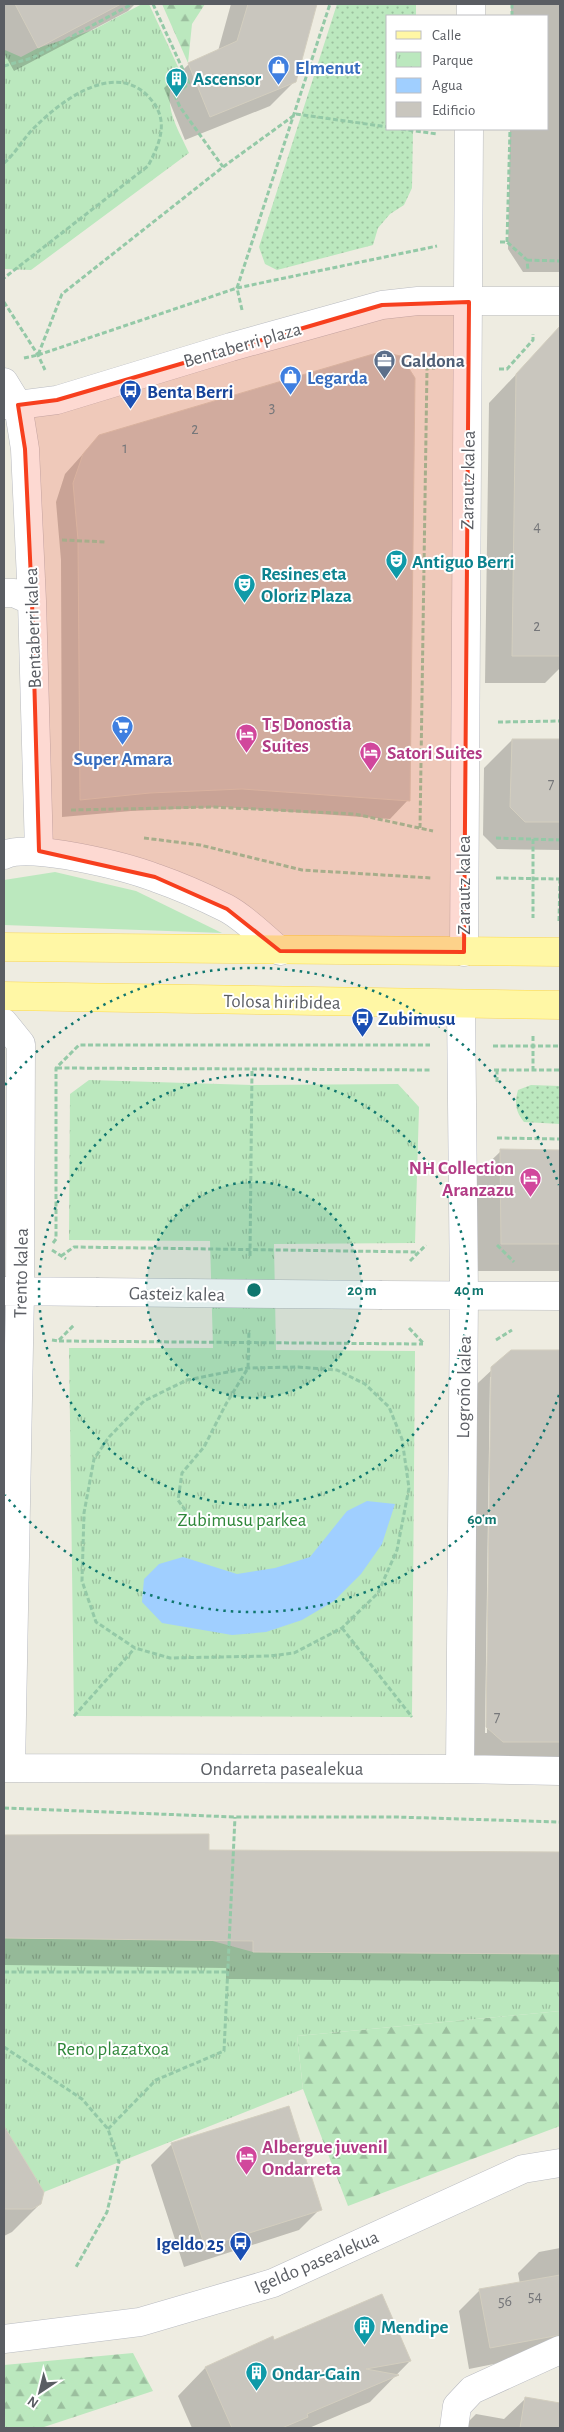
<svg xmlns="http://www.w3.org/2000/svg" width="564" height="2432" viewBox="0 0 564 2432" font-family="'Alegreya Sans',sans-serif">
  <defs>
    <pattern id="grass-dots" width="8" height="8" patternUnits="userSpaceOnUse" patternTransform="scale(1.25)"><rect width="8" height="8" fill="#bbe8be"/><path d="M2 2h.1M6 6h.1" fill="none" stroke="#9bbf9e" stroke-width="1.8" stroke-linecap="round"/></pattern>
    <pattern id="forest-firs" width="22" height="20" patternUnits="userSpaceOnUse" patternTransform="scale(1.25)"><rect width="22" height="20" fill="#bbe8be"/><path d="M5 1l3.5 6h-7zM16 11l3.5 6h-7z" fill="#9bbf9e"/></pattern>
    <pattern id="park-tufts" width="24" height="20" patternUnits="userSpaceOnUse" patternTransform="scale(1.25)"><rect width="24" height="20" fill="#bbe8be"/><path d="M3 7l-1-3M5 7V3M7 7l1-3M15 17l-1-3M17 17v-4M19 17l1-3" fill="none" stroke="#9bbf9e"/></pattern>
  </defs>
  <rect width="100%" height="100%" fill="#eeece1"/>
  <!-- grass -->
  <path fill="url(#grass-dots)" d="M337,4H416V16H388V129H413L412,188L404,205L390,214L378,228L373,245L277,270L265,264L259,247Z
    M531,1085L560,1086V1124L524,1122C516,1112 514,1104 518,1090Z"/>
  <!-- forest -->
  <path fill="url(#forest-firs)" d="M162,4H205L192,24L188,63Z
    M560,2011V2126L348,2206L303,2089L297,2036Z
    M133,2353L153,2391L41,2428H4V2365Z"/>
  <!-- park -->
  <path fill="url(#park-tufts)" d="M142,4H149L179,69C159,100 175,123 189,153L31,270L4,269V47L5,50L21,57L38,48L93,30Z
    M89,1080L252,1085L398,1084L419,1107L415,1243L274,1244L276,1350L415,1351L412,1717L74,1716L69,1348H213L210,1241L69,1240L70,1094Z
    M4,1938L209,1940L253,1952L560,1954V2011L297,2036L303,2089L44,2192L4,2126Z"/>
  <!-- garden -->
  <path fill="#bbe8be" d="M55,872L136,891L222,933L4,925V880Z"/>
  <!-- water -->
  <path fill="#a0cfff" d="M367,1501L395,1504L382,1544L361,1574L334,1601L302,1620L266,1632L232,1635L162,1623L142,1602L144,1579L159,1564L183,1557L237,1574L275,1568L310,1557L347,1511Z"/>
  <!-- shadow -->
  <path fill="#0003" fill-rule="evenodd" d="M4,4H135L128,11L14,71L4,53Z
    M231,4H315L295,81L270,106L185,140L164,88L189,64L218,51Z
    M511,4H560V272H523L508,249L510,129H548V16H511Z
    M542,347H560V668L545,683H485L489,403Z
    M99,436L408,800L390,819L222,807L131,811L62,817L61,560L56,502L65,474Z
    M512,740H560V850L497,849L483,835L484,768Z
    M501,1151H560V1271H474L473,1178Z
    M512,1351H560V1770L459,1755L464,1396ZM490,1377H492L487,1733H485Z
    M4,1836H208V1851L560,1854V1982L226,1979V1968L4,1965Z
    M4,2128L43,2192L40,2204L12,2232L4,2236Z
    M172,2144L320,2209L299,2230L184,2267L151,2165Z
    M560,2248V2342L539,2355L469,2369L459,2311L480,2290L520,2284L518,2273L539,2252Z
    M272,2338L274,2342L410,2361L370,2402L309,2428H192L178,2396L205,2368Z
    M526,2398L560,2404V2428H462L476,2414L504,2419Z"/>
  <!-- building -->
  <path fill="#c9c6be" stroke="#d3cebf" d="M15,4H121L38,48Z
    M248,4H317L296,82L210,117L188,63L237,41Z
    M560,326V656H512L516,374Z
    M380,352L401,356L415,378L410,801L242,789L150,793L80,800L78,540L73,483L83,454L99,435Z
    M512,739H560V822H525L510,807Z
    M500,1149L560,1150V1244H501Z
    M511,1350H560V1742H503L486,1727L491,1367Z
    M209,1834V1850L560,1852V1954L253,1952V1941L4,1938V1835Z
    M289,2106L322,2210L205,2247L171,2143Z
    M4,2126L44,2192L41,2204L32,2209H4Z
    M560,2275V2335L490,2348L479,2289Z
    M382,2294L411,2361L366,2369L399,2375L307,2414L308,2417L282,2428H232L205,2367L273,2336L274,2340Z
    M525,2397L560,2403V2428H520Z"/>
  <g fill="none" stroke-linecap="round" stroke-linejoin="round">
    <defs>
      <path id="minor" d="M471,16V4
        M4,382L18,405L25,449L32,601L39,851
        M4,405H18L57,400L231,347L382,305L418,301H560
        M4,593H14L32,601
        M4,855C30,842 127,867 156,878C179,886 204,897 226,908C245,918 263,937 280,951
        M464,952L469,129
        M4,1023L21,1044L20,1292L11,1768
        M4,1291L96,1292
        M382,1295L560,1296
        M4,1768L460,1769L560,1771
        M460,1769L464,1296L461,1005
        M4,2339L140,2322L273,2283L523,2169L560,2163
        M454,2428L457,2406L472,2390L560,2350"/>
      <path id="major" d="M4,947L560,952
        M4,996L560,1005"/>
    </defs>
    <!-- minor casing -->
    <use href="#minor" stroke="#b9bbc1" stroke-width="29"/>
    <!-- major casing -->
    <use href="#major" stroke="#fdd94b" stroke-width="29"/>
    <!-- path -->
    <path stroke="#94c9a7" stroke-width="3" stroke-dasharray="5 2.5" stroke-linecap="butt" d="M153,4L189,83L175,96L180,107L223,167
      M512,16V4
      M4,66L32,58L132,4
      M401,129L437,134
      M4,163C16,153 24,137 36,126C65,97 120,58 153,102C169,123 159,145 148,166L4,278
      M500,242H507L527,260L528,270
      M507,242L510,129
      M527,260L560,261
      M4,302L38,355L45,370
      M242,310L237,288L330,4
      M38,355L237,288L437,246
      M24,358L38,355L62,294L223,167L296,114L388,127
      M499,369H507L533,340V334
      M62,540L106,542
      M498,722L560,721
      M71,810L213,807L355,814L433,831
      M420,828L427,368H435
      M144,838L200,845L302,870L432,878
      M496,838L560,840
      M533,839V918
      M496,878L560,879
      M559,921L560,878
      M533,1036V1070
      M493,1046H560
      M57,1068L431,1070
      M494,1070H560
      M497,1082V1070
      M497,1138L560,1139
      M53,1243L56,1239V1068L79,1045H430
      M497,1245L514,1262
      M52,1250L66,1259
      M61,1256L74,1247L418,1252
      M250,1256L252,1069
      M410,1261L426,1245
      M409,1328L424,1344
      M52,1340L58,1341L74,1325
      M496,1340L512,1330
      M59,1341L423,1344
      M298,1367L337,1370L365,1384L389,1407L402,1439L409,1488L397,1550L378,1593L342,1628L294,1653L270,1656L170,1658L135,1648L96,1622L82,1581L84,1513L94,1459L109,1437L144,1401L187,1380L248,1368Z
      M212,1518L190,1517L178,1500L182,1473L204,1447L226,1404L248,1368L249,1330
      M342,1628L412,1717
      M74,1716L135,1648
      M4,1808L235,1817H395L560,1822
      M4,1972H228
      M4,2047L82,2099L108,2129L119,2162L107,2212L76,2267
      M108,2129L156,2080L224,2051L235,1817"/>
    <!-- minor -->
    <use href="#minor" stroke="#fff" stroke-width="28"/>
    <!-- major -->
    <use href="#major" stroke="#fff7a5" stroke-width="28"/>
    <defs>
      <path id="minor-bridge" d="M96,1292L382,1295"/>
    </defs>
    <!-- minor-bridge casing -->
    <use href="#minor-bridge" stroke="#b9bbc1" stroke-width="29" stroke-linecap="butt"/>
    <!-- minor-bridge -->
    <use href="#minor-bridge" stroke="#fff" stroke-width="28"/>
  </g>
  <!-- marked area -->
  <path fill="#f73f1e" fill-opacity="0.2" stroke="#f73f1e" stroke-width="4" stroke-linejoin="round" d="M469,302L464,952L280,951L227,909L155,877L39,851L32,601L25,449L18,405L57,400L382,305Z"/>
  <!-- distance rings -->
  <circle cx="254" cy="1290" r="108" fill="#0f766e" fill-opacity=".12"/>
  <g fill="none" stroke="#0f766e" stroke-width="2.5" stroke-dasharray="2.5 5">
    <circle cx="254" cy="1290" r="108"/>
    <circle cx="254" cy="1290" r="215"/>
    <path d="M559 1395A323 323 0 0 1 5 1495M5 1085A323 323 0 0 1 559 1185"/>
  </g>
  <!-- icons -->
  <defs>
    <symbol id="shop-pin" viewBox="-11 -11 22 30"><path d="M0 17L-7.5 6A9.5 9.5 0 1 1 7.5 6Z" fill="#3f7fe0" stroke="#fff"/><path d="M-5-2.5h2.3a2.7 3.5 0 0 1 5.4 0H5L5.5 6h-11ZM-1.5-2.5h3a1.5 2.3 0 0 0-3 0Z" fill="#fff"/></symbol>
    <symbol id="building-pin" viewBox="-11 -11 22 30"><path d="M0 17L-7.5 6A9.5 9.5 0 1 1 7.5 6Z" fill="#0f9aa8" stroke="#fff"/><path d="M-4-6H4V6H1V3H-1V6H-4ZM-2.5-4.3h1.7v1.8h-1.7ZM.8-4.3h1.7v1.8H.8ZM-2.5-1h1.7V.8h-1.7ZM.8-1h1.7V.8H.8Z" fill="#fff"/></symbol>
    <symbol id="office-pin" viewBox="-11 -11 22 30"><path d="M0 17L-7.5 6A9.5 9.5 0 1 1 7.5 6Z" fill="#5c6f8a" stroke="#fff"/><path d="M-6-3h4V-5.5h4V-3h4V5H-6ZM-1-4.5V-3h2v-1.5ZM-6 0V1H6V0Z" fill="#fff"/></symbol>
    <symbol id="bus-pin" viewBox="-11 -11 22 30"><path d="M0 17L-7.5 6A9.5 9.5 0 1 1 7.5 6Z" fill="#1a4fb4" stroke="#fff"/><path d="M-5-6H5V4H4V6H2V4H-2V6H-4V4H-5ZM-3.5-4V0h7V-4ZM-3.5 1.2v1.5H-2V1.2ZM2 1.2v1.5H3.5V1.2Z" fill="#fff"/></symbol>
    <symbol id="theatre-pin" viewBox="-11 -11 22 30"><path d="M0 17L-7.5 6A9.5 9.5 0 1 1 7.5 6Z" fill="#0f9aa8" stroke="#fff"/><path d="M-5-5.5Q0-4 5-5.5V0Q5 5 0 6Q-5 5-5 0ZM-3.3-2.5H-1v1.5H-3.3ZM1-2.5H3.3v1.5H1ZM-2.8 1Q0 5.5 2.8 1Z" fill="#fff"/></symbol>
    <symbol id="supermarket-pin" viewBox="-11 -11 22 30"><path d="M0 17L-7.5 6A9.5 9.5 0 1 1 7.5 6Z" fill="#3f7fe0" stroke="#fff"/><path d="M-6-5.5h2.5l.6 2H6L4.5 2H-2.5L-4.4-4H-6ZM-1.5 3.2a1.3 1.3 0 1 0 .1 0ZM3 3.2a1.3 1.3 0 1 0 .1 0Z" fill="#fff"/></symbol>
    <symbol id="hotel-pin" viewBox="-11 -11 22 30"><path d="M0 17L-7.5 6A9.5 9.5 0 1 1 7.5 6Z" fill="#d1479c" stroke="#fff"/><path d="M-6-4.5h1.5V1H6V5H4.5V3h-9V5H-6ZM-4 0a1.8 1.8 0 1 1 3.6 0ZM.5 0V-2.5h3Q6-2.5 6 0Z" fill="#fff"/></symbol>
  </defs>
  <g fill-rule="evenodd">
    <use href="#shop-pin" x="266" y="54" width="25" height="34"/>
    <use href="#building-pin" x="164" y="66" width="25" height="34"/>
    <use href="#office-pin" x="372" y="348" width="25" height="34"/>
    <use href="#shop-pin" x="278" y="364" width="25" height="34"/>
    <use href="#bus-pin" x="118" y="378" width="25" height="34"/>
    <use href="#theatre-pin" x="384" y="548" width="25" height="34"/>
    <use href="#theatre-pin" x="232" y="572" width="25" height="34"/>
    <use href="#supermarket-pin" x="110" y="714" width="25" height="34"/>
    <use href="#hotel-pin" x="234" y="722" width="25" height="34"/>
    <use href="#hotel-pin" x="358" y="740" width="25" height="34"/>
    <use href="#bus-pin" x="350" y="1006" width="25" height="34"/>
    <use href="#hotel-pin" x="518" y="1166" width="25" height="34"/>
    <use href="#hotel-pin" x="234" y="2144" width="25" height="34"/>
    <use href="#bus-pin" x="228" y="2230" width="25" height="34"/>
    <use href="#building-pin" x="352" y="2314" width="25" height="34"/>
    <use href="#building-pin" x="244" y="2360" width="25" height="34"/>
  </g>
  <g text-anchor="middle" stroke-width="4" stroke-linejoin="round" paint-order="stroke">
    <!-- number labels -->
    <g font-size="16" fill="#76777a">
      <text x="272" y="412">3</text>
      <text x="195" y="434">2</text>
      <text x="125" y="453">1</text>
      <text x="537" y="531">4</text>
      <text x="537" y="631">2</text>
      <text x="551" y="789">7</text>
      <text x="497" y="1722">7</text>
      <text x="535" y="2301">54</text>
      <text x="505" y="2306">56</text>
    </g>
    <!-- shop labels -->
    <g font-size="19" font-weight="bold" fill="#366cbe" stroke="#fff" text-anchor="start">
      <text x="295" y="74">Elmenut</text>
      <text x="307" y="384">Legarda</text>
      <text x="123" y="765" text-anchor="middle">Super Amara</text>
    </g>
    <!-- culture labels -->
    <g font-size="19" font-weight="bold" fill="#0d838f" stroke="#fff" text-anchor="start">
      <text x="193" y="85">Ascensor</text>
      <text x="412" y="568">Antiguo Berri</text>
      <text x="261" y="580">Resines eta<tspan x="261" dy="22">Oloriz Plaza</tspan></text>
      <text x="381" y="2333">Mendipe</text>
      <text x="272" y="2380">Ondar-Gain</text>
    </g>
    <!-- street labels -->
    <g font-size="19" fill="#5a5d63" stroke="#fff">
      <text transform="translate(242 344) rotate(-16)" y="7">Bentaberri plaza</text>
      <text transform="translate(467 480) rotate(-89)" y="7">Zarautz kalea</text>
      <text transform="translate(32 628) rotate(-92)" y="7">Bentaberri kalea</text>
      <text transform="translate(463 885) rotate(-90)" y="7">Zarautz kalea</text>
      <text transform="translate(282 1001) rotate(1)" y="7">Tolosa hiribidea</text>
      <text transform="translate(20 1273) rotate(-89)" y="7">Trento kalea</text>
      <text transform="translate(177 1293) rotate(1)" y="7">Gasteiz kalea</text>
      <text transform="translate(463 1387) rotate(-89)" y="7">Logroño kalea</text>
      <text x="282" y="1775">Ondarreta pasealekua</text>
      <text transform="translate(316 2261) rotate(-23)" y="7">Igeldo pasealekua</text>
    </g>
    <!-- service labels -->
    <g font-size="19" font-weight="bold" fill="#4e5e75" stroke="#fff" text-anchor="start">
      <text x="401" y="367">Galdona</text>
    </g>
    <!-- transit labels -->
    <g font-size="19" font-weight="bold" fill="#164399" stroke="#fff" text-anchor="start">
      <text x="147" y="398">Benta Berri</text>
      <text x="378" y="1025">Zubimusu</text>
      <text x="224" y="2250" text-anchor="end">Igeldo 25</text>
    </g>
    <!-- hotel labels -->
    <g font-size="19" font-weight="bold" fill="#b23c85" stroke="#fff" text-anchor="start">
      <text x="262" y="730">T5 Donostia<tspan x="262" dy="22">Suites</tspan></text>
      <text x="387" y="759">Satori Suites</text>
      <text x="514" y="1174" text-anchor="end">NH Collection<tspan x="514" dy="22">Aranzazu</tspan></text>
      <text x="262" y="2153">Albergue juvenil<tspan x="262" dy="22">Ondarreta</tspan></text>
    </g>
    <!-- park labels -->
    <g font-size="19" fill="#2e8739" stroke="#fff">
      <text x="242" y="1526">Zubimusu parkea</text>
      <text x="113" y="2055">Reno plazatxoa</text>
    </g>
  </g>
  <circle cx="254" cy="1290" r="8" fill="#0f766e" stroke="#fff" stroke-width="2.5"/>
  <g font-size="15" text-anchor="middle" font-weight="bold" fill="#0f766e" stroke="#fff" stroke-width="4" stroke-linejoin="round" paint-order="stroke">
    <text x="362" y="1295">20 m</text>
    <text x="469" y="1295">40 m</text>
    <text x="482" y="1524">60 m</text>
  </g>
  <!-- border -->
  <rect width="564" height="2432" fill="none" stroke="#5a5d63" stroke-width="10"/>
  <!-- legend -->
  <rect x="386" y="15" width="162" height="115" fill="#ffffff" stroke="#bdbec1"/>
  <rect x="396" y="31" width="25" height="8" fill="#fff7a5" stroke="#bdbec1"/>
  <text x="432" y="40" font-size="15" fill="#5a5d63">Calle</text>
  <rect x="396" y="52" width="25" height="15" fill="url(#park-tufts)" stroke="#bdbec1"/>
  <text x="432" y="65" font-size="15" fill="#5a5d63">Parque</text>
  <rect x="396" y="78" width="25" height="15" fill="#a0cfff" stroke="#bdbec1"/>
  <text x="432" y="90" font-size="15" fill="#5a5d63">Agua</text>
  <rect x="396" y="102" width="25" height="15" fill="#c9c6be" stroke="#bdbec1"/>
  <text x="432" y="115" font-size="15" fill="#5a5d63">Edificio</text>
  <!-- north arrow -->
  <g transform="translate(40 2392) rotate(215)" stroke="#ffffff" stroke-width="4" paint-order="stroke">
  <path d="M0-4L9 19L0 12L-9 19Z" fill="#5a5d63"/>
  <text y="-8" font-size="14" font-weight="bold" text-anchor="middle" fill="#5a5d63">N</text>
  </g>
</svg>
